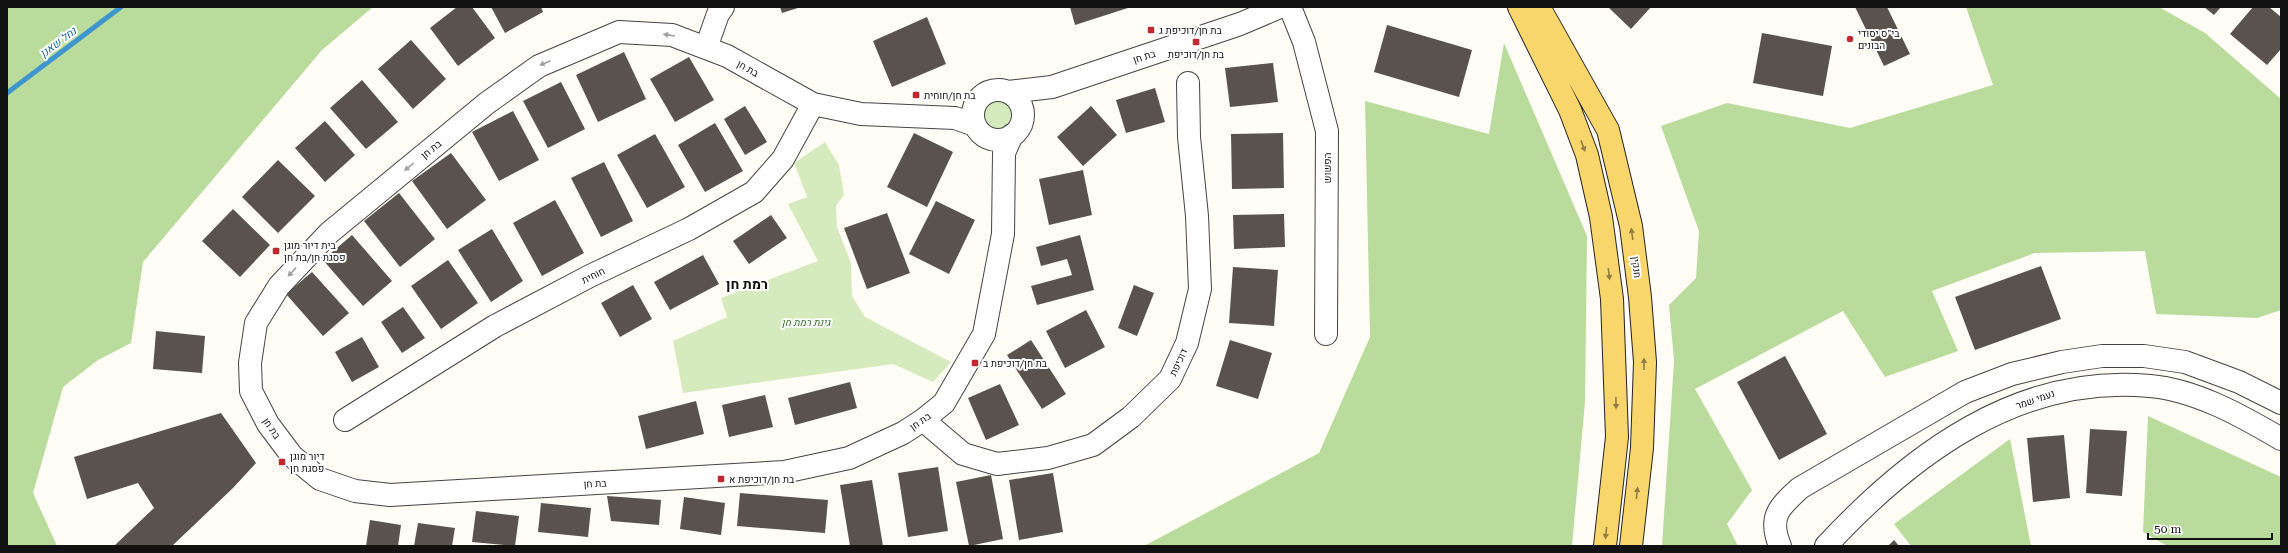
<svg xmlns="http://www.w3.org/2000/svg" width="2288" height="553" viewBox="0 0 2288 553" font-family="'Roboto Serif',Heebo,serif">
  <rect width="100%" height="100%" fill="#fffdf5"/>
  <!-- green -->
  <path fill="#d5ebbd" d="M981 115a16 16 0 1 1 32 0a16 16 0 1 1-32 0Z
    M825,142L839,165L844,195L836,206L837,227L851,263L852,296L865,317L951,362L933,382L893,364L683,393L673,341L727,317L721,298L818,261L788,204L807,197L794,163Z"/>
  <!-- forest -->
  <path fill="#b9dc9c" d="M7,7H373L322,50L143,262L131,343L98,360L63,387L33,493L57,546H7Z
    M1966,7H2159L2205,33L2281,99V310L2257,318L2156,314L2145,251L2035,253L1932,291L1958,351L1885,377L1843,311L1695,389L1752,490L1727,524L1738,546H1662L1674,361L1669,305L1696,278L1699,231L1661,126L1727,103L1850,128L1993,85Z
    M1504,43L1587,236L1585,402L1572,546H1144L1319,453L1370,337L1365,101L1489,134Z
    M2148,416L2281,477V546H2167L2143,532Z
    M2010,439L2031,546H1911L1894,524Z"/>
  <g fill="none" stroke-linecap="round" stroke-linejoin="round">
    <!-- stream -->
    <path stroke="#3f96cf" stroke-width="5" d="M7,93L121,7"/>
  </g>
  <!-- building -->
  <path fill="#5a524d" d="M457,7H472L495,38L458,66L430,28Z
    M491,7H541L543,12L505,33Z
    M780,7H801L782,13Z
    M1070,7H1131L1075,25Z
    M1608,7H1651L1631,29Z
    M1855,7H1887L1910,54L1884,66Z
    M2204,7H2221L2214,15Z
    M2253,7H2269L2281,17V49L2267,65L2230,34Z
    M927,17L946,64L892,87L873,41Z
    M1387,25L1472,50L1459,97L1374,72Z
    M1762,33L1832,46L1823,96L1753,83Z
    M411,40L446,79L413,109L378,69Z
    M624,52L646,99L598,122L576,75Z
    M689,57L714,100L675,122L650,79Z
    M1273,63L1278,102L1230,107L1225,68Z
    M362,80L398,122L366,149L330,108Z
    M561,82L585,129L548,148L523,101Z
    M1155,88L1165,122L1126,133L1116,100Z
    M745,106L767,142L745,155L724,119Z
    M1091,106L1117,135L1083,166L1057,137Z
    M513,111L539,160L499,181L472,132Z
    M325,121L355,155L325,182L295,148Z
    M715,123L743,171L705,192L678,145Z
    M914,133L953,152L927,207L887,187Z
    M1283,133L1284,188L1232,189L1231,134Z
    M655,134L685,187L647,208L617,155Z
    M451,153L486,200L447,229L412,181Z
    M278,160L315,196L278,233L242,197Z
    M604,162L633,221L601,237L571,178Z
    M1083,170L1092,215L1049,225L1039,179Z
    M399,193L435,239L400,267L364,221Z
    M555,200L584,253L542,276L513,223Z
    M936,201L975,220L949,274L909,254Z
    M233,209L270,245L240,277L202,241Z
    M887,213L910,273L867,289L844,228Z
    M1284,214L1285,247L1234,249L1233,215Z
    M771,215L787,238L749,264L733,241Z
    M492,229L523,281L491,302L458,250Z
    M352,235L392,281L363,306L323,260Z
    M1080,235L1094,290L1037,305L1031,286L1072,275L1067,259L1041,266L1036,247Z
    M703,255L719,284L670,310L654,282Z
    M448,260L478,303L441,329L411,286Z
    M2041,266L2061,319L1975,350L1955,297Z
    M1233,267L1278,270L1274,326L1229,323Z
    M312,272L349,313L323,336L286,294Z
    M633,285L652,319L620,337L601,303Z
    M1134,285L1154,293L1137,336L1118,328Z
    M403,307L425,338L402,353L381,322Z
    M1086,310L1105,347L1065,368L1046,331Z
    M156,331L205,336L202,373L153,369Z
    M362,337L379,367L352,382L335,352Z
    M1031,340L1066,394L1042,409L1007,355Z
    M1230,340L1272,353L1258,399L1216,386Z
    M1785,356L1827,434L1779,460L1737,382Z
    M850,382L857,408L795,425L788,398Z
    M1000,384L1019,425L986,440L968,398Z
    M765,395L773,427L729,437L722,405Z
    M696,401L704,434L646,449L638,416Z
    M221,413L256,463L233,488L172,546H114L154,508L138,483L87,499L74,457Z
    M2090,429L2127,431L2122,496L2086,493Z
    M2064,435L2070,498L2033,502L2027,438Z
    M938,467L948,531L908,537L898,473Z
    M1053,473L1063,532L1019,540L1009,480Z
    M991,475L1003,539L969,546L956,482Z
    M872,480L883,546H850L840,485Z
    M740,493L828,500L825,533L737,526Z
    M607,496L661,500L659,525L611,521Z
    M684,497L725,503L721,535L680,529Z
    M541,503L591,508L588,537L538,532Z
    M476,511L519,516L515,546L472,542Z
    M370,520L401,525L398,546H366Z
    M418,523L455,528L452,546H414Z
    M1894,540L1899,546H1888Z"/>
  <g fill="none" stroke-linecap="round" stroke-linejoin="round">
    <defs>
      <path id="minor" d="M1290,7L1304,42L1327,131L1326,334
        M706,48L718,14L723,7
        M973 115a25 25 0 1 1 50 0a25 25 0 1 1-50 0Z
        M1008,92L1052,87L1240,24L1280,7
        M975,125L955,118L861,114L813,104L727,56L672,35L619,32L539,66L487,103L329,233L279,286L256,323L250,363L251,391L268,424L292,456L320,479L355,491L390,495L784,472L849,458L903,433L923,420L944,403L984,334L1003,234L1004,153L1012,135
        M345,420L495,326L590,276L689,229L754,192L783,159L813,104
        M923,420L963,454L997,464L1048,458L1093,445L1131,417L1170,379L1187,343L1200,289L1197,216L1189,137L1188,83
        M1780,546C1768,517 1779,507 1800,488L1965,392L2012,374L2062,362L2102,356H2144L2185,362L2239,382L2281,403
        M1826,546C1910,455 2019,373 2150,386C2196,390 2242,416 2281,439"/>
      <path id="major" d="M1519,7L1570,110L1587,155L1601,217L1612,299L1617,437L1605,546
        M1539,7L1608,130L1631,226L1640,297L1645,362L1642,448L1631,546"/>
    </defs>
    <!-- minor casing -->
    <use href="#minor" stroke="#444" stroke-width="24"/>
    <!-- major casing -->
    <use href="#major" stroke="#222" stroke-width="24"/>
    <!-- minor -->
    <use href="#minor" stroke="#fff" stroke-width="22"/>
    <!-- major -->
    <use href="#major" stroke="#f9d66b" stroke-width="22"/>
  </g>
  <!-- one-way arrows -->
  <defs><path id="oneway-solid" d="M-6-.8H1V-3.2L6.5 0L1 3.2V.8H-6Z"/></defs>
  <g fill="#a0a0a0">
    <use href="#oneway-solid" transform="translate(669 35) rotate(-171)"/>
    <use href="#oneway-solid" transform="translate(545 63) rotate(157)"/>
    <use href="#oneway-solid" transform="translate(409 167) rotate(141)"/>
    <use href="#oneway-solid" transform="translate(292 272) rotate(133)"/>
  </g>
  <g fill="#917d42">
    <use href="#oneway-solid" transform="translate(1583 146) rotate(70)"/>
    <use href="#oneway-solid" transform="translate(1632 234) rotate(-98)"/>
    <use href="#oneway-solid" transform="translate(1609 274) rotate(83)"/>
    <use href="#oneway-solid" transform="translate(1644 364) rotate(-90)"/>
    <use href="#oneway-solid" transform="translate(1616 403) rotate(89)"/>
    <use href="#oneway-solid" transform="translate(1637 493) rotate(-84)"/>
    <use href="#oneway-solid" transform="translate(1606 533) rotate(96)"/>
  </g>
  <!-- markers -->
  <g fill="#c4262e" stroke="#fff" stroke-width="1.5">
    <rect x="1147" y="26" width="8" height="8" rx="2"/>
    <circle cx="1850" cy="39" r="4"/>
    <rect x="1192" y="38" width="8" height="8" rx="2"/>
    <rect x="912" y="91" width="8" height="8" rx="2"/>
    <rect x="272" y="247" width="8" height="8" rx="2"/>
    <rect x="971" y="359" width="8" height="8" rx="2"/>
    <rect x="278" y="458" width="8" height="8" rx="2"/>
    <rect x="717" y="475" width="8" height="8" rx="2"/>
  </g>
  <g text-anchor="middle" stroke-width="4" stroke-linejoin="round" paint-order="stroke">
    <!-- poi labels -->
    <g font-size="10" fill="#111" stroke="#fff" text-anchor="start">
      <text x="1159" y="34">בת חן/דוכיפת ג</text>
      <text x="1858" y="37">בי"ס יסודי<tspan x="1858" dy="12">הבונים</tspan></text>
      <text x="1196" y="58" text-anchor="middle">בת חן/דוכיפת</text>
      <text x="924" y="99">בת חן/חוחית</text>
      <text x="284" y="249">בית דיור מוגן<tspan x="284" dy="12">פסגת חן/בת חן</tspan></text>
      <text x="983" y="367">בת חן/דוכיפת ב</text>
      <text x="290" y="460">דיור מוגן<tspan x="290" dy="12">פסגת חן</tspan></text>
      <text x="729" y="483">בת חן/דוכיפת א</text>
    </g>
    <!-- street labels -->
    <g font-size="10" fill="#111" stroke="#fff">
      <text transform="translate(1144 56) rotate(-18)" y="4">בת חן</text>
      <text transform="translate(748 68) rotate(29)" y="4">בת חן</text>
      <text transform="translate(431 149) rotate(-39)" y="4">בת חן</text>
      <text transform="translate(1327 168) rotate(-90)" y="4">הפשוש</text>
      <text transform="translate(1637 267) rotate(83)" y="4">חנקין</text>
      <text transform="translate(593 275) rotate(-26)" y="4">חוחית</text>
      <text transform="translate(1178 362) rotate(-65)" y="4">דוכיפת</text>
      <text transform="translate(2035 399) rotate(-19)" y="4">נעמי שמר</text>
      <text transform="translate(920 421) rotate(-35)" y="4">בת חן</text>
      <text transform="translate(272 428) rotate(56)" y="4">בת חן</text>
      <text transform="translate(595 483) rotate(-3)" y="4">בת חן</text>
    </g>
    <!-- park labels -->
    <g font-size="10" font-style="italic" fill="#2f6b1f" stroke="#fff">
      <text x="806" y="326">גינת רמת חן</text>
    </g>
    <!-- water labels -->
    <g font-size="11" font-style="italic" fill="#1768a6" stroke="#fff">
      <text transform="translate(58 42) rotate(-37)" y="4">נחל שאנן</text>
    </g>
    <!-- district labels -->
    <g font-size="14" font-weight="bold" fill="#111" stroke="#fff">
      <text x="747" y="289">רמת חן</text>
    </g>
  </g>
  <!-- border -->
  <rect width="2288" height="553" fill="none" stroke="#111111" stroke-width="16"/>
  <!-- scale -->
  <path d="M2148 533v6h124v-6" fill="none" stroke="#111111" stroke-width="2"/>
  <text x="2154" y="533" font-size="12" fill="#111111" stroke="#ffffff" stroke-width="3" paint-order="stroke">50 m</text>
</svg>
